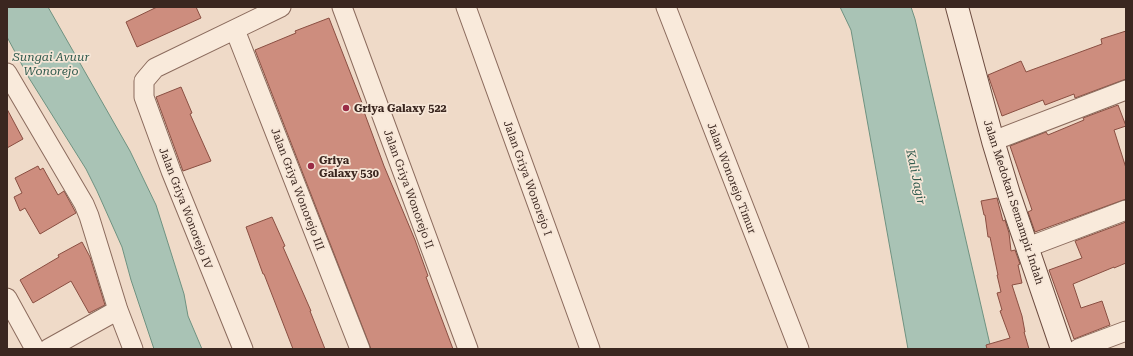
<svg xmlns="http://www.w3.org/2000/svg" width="1133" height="356" viewBox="0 0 1133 356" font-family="'Roboto Serif',serif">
  <rect width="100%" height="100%" fill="#efdac8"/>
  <!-- water -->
  <path fill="#a9c3b5" stroke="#6f9281" d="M7,7H48L130,151L156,205L184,294L188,316L202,349H154L131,280L122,247L97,191L86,169L29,78L7,37Z
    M840,7H911L915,19L991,349H908L851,30Z"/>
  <!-- building -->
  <path fill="#cd8d7e" stroke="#8a4f42" d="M157,7H196L201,18L137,47L126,22Z
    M329,18L364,108L363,109L384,166L415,240L428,276L426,277L453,349H371L255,50L296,33L295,31Z
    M1126,31V79L1075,98L1074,94L1045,105L1043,100L1002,116L988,75L1021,61L1026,72L1102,44L1101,39Z
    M181,87L192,113L190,114L211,161L183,171L156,97Z
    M1118,105L1126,126L1114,130L1126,168V199L1035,232L1028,212L1032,210L1010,146L1046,132L1048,135L1084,120L1083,118Z
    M7,109L23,139L7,148Z
    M38,166L40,170L43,168L58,195L64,191L76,213L40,234L25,208L20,211L14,197L22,193L15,178Z
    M997,198L1003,221L1005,220L1009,233L1011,251L1015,250L1020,264L1018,265L1022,283L1012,285L1022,316L1025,332H1024L1029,349H987L986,345L1010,338L1000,311L1002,310L997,293L1001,292L997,275H998L990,237H988L985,215H984L981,201Z
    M272,217L285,246L283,247L311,311H310L325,349H293L264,274H263L246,227Z
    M1126,222V263L1114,268V267L1073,284L1081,308L1102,301L1110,325L1074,339L1049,270L1082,258L1075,241Z
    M82,242L90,257L105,305L89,313L71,281L33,303L20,280L59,257L58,255Z"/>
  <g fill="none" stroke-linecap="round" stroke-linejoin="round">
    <defs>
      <path id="street" d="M342,7L468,349
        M466,7L590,349
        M666,7L799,349
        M235,30L360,349
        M7,73L84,204L89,216L118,310L133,349
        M993,141L1126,90
        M1028,247L1126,210
        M7,298L35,349
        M48,349L118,310
        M243,349L171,171L144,97V81L155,68L281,7
        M1078,349L1126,331"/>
      <path id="secondary" d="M957,7L993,141L1009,194L1062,349"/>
    </defs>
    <!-- street casing -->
    <use href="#street" stroke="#8b6b5d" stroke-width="21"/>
    <!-- secondary casing -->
    <use href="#secondary" stroke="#6d4c40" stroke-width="24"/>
    <!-- street -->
    <use href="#street" stroke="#f9eadb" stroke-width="19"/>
    <!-- secondary -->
    <use href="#secondary" stroke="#f9eadb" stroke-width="22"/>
  </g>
  <!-- markers -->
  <g fill="#9a2c46" stroke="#f6e6d7" stroke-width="1.5">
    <circle cx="346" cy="108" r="4"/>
    <circle cx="311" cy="166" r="4"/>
  </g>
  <g text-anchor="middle" stroke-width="3.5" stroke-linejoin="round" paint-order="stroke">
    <!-- poi labels -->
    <g font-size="11" font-weight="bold" fill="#3b2720" stroke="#f6e6d7" text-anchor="start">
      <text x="354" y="112">Griya Galaxy 522</text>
      <text x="319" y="164">Griya<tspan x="319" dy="13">Galaxy 530</tspan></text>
    </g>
    <!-- street labels -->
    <g font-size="11" fill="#3b2720" stroke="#f6e6d7">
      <text transform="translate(528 178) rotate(70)" y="4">Jalan Griya Wonorejo I</text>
      <text transform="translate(732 178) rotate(69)" y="4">Jalan Wonorejo Timur</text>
      <text transform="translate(298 189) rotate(69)" y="4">Jalan Griya Wonorejo III</text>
      <text transform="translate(409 189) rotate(70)" y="4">Jalan Griya Wonorejo II</text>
      <text transform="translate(1014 202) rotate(72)" y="4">Jalan Medokan Semampir Indah</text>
      <text transform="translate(186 208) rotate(69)" y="4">Jalan Griya Wonorejo IV</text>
    </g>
    <!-- water labels -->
    <g font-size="12" font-style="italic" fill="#305b4e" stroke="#f6e6d7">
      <text x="51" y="61">Sungai Avuur<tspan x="51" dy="14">Wonorejo</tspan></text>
      <text transform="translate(916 177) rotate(78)" y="4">Kali Jagir</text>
    </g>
  </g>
  <!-- border -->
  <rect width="1133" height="356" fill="none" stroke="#3b2720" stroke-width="16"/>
</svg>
